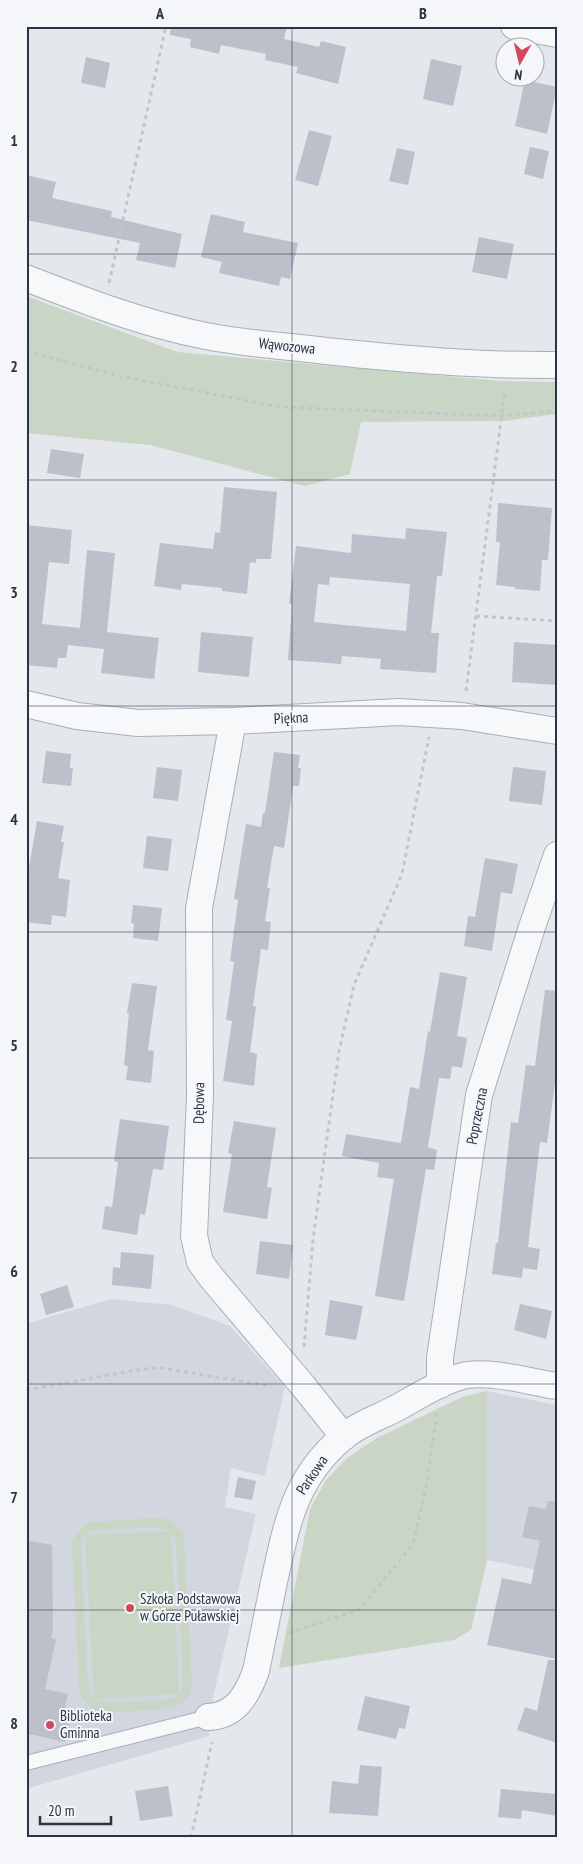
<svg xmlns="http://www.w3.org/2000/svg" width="583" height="1864" viewBox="0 0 583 1864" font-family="'PT Sans Narrow',sans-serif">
  <rect width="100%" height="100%" fill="#e4e7ec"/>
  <!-- built -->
  <path fill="#d2d6de" d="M110,1299L172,1305L230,1326L285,1387L265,1476L231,1468L225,1507L256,1514L212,1702L208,1710L209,1736L26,1789V1324Z
    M486,1391L557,1405V1574L487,1560Z"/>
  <!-- green -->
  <path fill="#c9d6c5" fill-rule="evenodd" d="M26,296L177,352L501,381L557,382V414L504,421L361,422L350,474L305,486L150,445L26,433Z
    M486,1391L487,1560L471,1630L454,1640L279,1668L310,1509L326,1480L347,1458L377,1438L462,1397Z
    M157,1518C171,1519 178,1524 184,1536L192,1688C189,1695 186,1701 178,1705C168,1711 104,1714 94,1709C85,1705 81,1697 79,1687L72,1542L79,1530L90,1522ZM157,1527L169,1531L86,1535L93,1530H97ZM171,1532L176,1543L183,1681L182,1690L179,1693ZM85,1536L94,1697V1698L88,1686L81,1548L82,1539ZM178,1694L176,1697L167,1700L107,1703L95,1699Z"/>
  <!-- building -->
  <path fill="#bbc0ca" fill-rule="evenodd" d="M171,26H287L284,39L319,47L321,41L346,47L338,84L296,73L298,67L265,60L266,54L221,45L219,54L190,47L191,39L170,35Z
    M86,57L110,63L105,88L81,83Z
    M431,59L462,66L453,106L423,99Z
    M525,80L557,87L547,134L515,126Z
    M309,130L332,136L318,186L295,180Z
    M530,147L549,151L543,179L524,174Z
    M397,148L415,152L408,185L389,181Z
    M26,175L56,182L52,198L112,211L111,217L182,234L175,268L136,260L140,243L26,220Z
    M211,214L245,222L243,232L298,243L290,279L281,277L279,286L219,273L222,262L201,257Z
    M479,237L514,244L507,279L472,272Z
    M51,449L84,454L80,478L47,473Z
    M224,487L277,492L271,559H256V563L250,562L247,594L222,591V588L182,584L181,590L154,586L160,543L213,549L215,532L220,533Z
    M498,503L552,508L548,560H542L540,591L515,589V587L496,585L500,542H496Z
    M26,525L72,530L69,564L49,562L42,624L80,628L87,550L115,553L107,632L159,638L154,679L101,673L104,649L68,645L66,658H58L57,668L26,665Z
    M406,528L447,532L442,576H437L431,633H439L436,673L380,669L381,659L342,656L341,664L288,660L292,604H289L296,546L351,553L352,534L405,539ZM330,577L410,584L406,631L314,622L318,584L329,585Z
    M201,632L253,637L249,677L198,672Z
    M514,642L557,645V685L512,682Z
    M46,751L71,754L70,768H73L71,786L42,783Z
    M274,752L300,755L298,768H301L299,786H293L284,848L274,846L267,888H270L265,921L271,922L268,950L261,949L253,1006L256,1007L250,1052L257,1054L254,1086L223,1081L232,1021L226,1020L234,962L230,961L238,900L234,899L246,824L261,827L263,813H265Z
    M157,767L182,770L178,801L153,798Z
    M513,767L546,771L542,805L509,801Z
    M37,821L64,826L61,842H64L58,878L70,880L66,917L52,915L51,925L26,922V885Z
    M147,836L172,839L168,871L143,868Z
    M485,858L518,864L512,894L501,892L492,951L464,946L468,916L475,917Z
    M133,905L162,908L158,941L133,938L134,924L131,923Z
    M440,972L467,977L457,1036L467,1038L462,1068L452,1066L450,1079L439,1078L428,1147L437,1150L434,1170L426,1169L404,1301L375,1296L394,1179L377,1177L379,1163L342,1156L346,1134L401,1143L410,1087L419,1089L428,1031L430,1032Z
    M132,983L157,986L148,1050L154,1051L151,1083L126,1080L128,1066L124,1065L129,1013H127Z
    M545,990L557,991V1068L547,1143L540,1142L528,1247L540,1249L537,1270L523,1268L522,1278L492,1274L496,1243H498L511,1122L518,1123L526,1065L535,1066Z
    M120,1119L169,1126L163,1170L153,1169L145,1215L140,1214L137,1235L102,1229L105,1206L112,1207L118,1162L114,1161Z
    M234,1121L276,1128L267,1187L272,1188L267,1219L223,1212L232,1154L228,1153Z
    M260,1241L293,1245L289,1279L256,1274Z
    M121,1252L154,1255L151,1289L112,1285L113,1267L120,1268Z
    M67,1285L74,1307L46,1315L40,1294Z
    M330,1300L363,1306L356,1340L325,1335Z
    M520,1304L552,1311L546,1339L514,1330Z
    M238,1477L256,1481L252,1500L234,1497Z
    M548,1501H557V1659L487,1645L502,1578L531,1584L540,1541L522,1537L529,1506L546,1509Z
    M26,1540L52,1545L53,1628L51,1638L56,1639L45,1689L68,1694L63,1716L70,1718L65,1742L34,1735H26Z
    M548,1660H557V1743L517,1730L525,1707L537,1711Z
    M365,1696L410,1706L405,1729L399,1728L396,1739L357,1730Z
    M360,1765L382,1767L378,1816L329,1813L332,1781L358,1784Z
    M168,1786L173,1816L140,1821L135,1791Z
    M501,1789L557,1794V1816L522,1810L521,1819L498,1817Z"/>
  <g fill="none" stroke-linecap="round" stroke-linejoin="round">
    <defs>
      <path id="service" d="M26,1763L208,1717"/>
      <path id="minor" d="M514,26L557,34
        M26,278C85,301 144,324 206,336C246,344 287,346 326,351C403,359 480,366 557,365
        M26,704L77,716L138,723L233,721L399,712L462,716L557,731
        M233,721L199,908L200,1096L194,1236L200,1262L211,1277L304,1387L344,1437
        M440,1385V1358L479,1095L532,927L557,855
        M208,1717C236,1716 247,1695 256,1671C262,1641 268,1612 274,1582C287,1524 294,1479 342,1438C357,1425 377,1418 395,1409C415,1398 445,1379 467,1375C493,1371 530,1382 557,1386"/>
    </defs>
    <!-- service casing -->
    <use href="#service" stroke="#a9aeb7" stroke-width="16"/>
    <!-- minor casing -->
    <use href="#minor" stroke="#a9aeb7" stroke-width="28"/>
    <!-- path -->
    <path stroke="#c2c5cb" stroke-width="3" stroke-dasharray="4 4" stroke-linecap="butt" d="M109,283L166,26
      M26,351L119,376L280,407L501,416L557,411
      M476,616L557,621
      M466,691L505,390
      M304,1347L313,1239L339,1051L354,985L402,874L429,737
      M26,1390L143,1369L162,1368L271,1386
      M289,1633L360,1609L413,1544L426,1487L437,1413
      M191,1838L212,1742"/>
    <!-- service -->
    <use href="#service" stroke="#f7f8fa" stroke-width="14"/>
    <!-- minor -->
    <use href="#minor" stroke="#f7f8fa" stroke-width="26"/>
  </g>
  <!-- grid -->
  <path fill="none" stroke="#2b3445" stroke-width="1" stroke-opacity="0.55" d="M292,26V1838M26,254H557M26,480H557M26,706H557M26,932H557M26,1158H557M26,1384H557M26,1610H557"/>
  <!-- markers -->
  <g fill="#d1495b" stroke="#f4f6f9" stroke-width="2">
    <circle cx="130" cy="1608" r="5"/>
    <circle cx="50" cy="1725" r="5"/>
  </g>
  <g text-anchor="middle" stroke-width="4" stroke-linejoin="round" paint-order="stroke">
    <!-- street labels -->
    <g font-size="15" fill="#2b3445" stroke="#f4f6f9">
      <text transform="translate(287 346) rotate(6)" y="5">Wąwozowa</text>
      <text transform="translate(291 718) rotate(-3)" y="5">Piękna</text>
      <text transform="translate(199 1103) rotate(-89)" y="5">Dębowa</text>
      <text transform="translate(477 1116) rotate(-79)" y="5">Poprzeczna</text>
      <text transform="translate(312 1475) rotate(-56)" y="5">Parkowa</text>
    </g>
    <!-- poi labels -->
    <g font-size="15" fill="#2b3445" stroke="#f4f6f9" text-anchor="start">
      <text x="140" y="1604">Szkoła Podstawowa<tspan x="140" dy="17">w Górze Puławskiej</tspan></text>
      <text x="60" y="1721">Biblioteka<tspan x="60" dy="17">Gminna</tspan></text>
    </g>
  </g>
  <!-- border -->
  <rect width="583" height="1864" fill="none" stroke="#f4f6f9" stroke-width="55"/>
  <!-- north arrow -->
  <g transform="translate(520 62) rotate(188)"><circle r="24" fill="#f4f6f9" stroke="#a4a8b1"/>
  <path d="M0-4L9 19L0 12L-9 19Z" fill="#d1495b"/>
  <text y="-8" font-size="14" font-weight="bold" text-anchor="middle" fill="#2b3445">N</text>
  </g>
  <!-- scale -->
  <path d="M40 1816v8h71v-8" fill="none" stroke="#2b3445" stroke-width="2.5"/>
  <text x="48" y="1816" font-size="15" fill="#2b3445" stroke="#f4f6f9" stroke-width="4" paint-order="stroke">20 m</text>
  <rect x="28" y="28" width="528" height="1808" fill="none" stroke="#2b3445" stroke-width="2"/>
  <g font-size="16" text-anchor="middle" font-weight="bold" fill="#2b3445">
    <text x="160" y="19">A</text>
    <text x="423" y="19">B</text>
    <text x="14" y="146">1</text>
    <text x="14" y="372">2</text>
    <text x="14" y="598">3</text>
    <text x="14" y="825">4</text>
    <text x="14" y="1051">5</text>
    <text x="14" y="1277">6</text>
    <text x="14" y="1503">7</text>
    <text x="14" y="1729">8</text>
  </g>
</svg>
